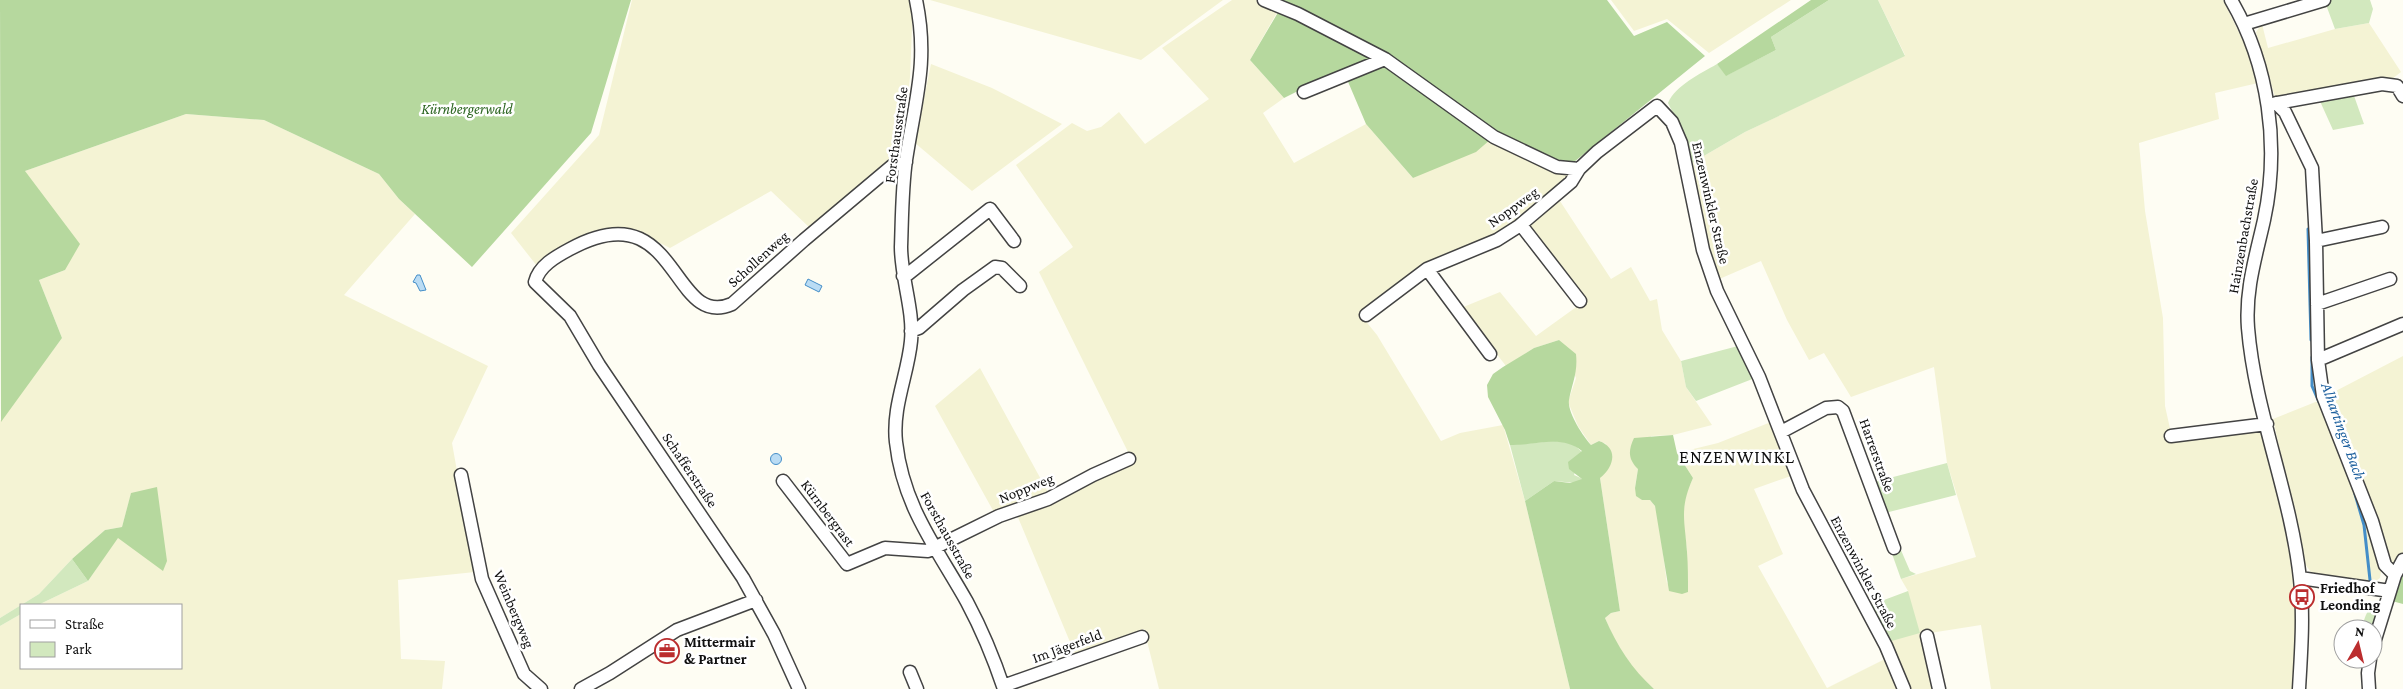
<svg xmlns="http://www.w3.org/2000/svg" width="2403" height="689" viewBox="0 0 2403 689" font-family="'Crimson Pro',serif">
  <rect width="100%" height="100%" fill="#fefdf3"/>
  <!-- farmland -->
  <path fill="#f4f3d4" d="M632,0H911L913,4L910,77L902,153L811,229L771,191L670,248L640,233L614,229L575,243L537,266L511,233L599,135Z
    M930,0H1223L1141,60Z
    M1232,0H1256L1279,9L1250,60L1284,98L1263,113L1294,163L1366,124L1413,178L1491,139L1570,175L1510,229L1439,256L1364,319L1377,335L1441,441L1460,433L1503,425L1525,501L1570,689H1159L1144,629L1075,654L1017,515L1132,460L1039,272L1073,247L1016,165L1072,123L1087,131L1101,127L1119,112L1145,144L1209,99L1162,48Z
    M1611,0H1791L1709,53L1667,19L1634,31Z
    M1878,0H2223L2249,53L2258,83L2215,93L2219,119L2139,143L2145,211L2163,318L2165,406L2171,433L2257,430L2263,434L2292,548L2296,608L2298,609L2295,689H1991L1981,625L1930,633L1935,689H1908L1888,642L1908,591L1901,579L1976,557L1947,463L1934,367L1851,397L1824,353L1809,360L1787,320L1761,261L1717,280L1709,260L1690,164L1745,132L1905,55Z
    M2369,23L2401,72L2392,79L2275,97L2256,32L2262,24L2268,48L2335,29Z
    M931,64L992,88L1062,124L972,191L915,143Z
    M186,114L264,120L379,174L399,199L415,214L344,295L488,366L452,443L475,572L398,580L401,659L445,661L442,689H0V626L21,614V668H181V605H38L88,581L118,537L163,570L131,494L122,527L105,530L72,559L39,594L0,618V421L62,338L39,280L65,270L25,171Z
    M1558,198L1611,279L1631,267L1650,301L1657,299L1662,330L1681,361L1686,387L1712,425L1673,435L1651,436L1638,469L1635,487L1642,500H1650L1655,506L1659,522L1667,584L1687,550L1682,513L1686,492L1693,478L1677,453L1718,443L1771,422L1791,476L1754,489L1783,554L1758,566L1827,688L1887,658L1900,689H1654L1636,673L1614,639L1605,618L1611,613L1620,611L1600,478L1606,444L1599,441L1591,445L1578,426L1568,402L1576,378L1559,340L1534,348L1506,366L1461,308L1500,292L1536,336L1586,300L1527,223Z
    M2403,356V554L2396,563L2391,564L2328,395Z
    M980,368L1049,494L995,514L935,406Z
    M2323,399L2382,564L2380,578L2373,583L2313,575L2305,564L2273,419Z"/>
  <!-- green -->
  <path fill="#d2e8be" d="M1829,0H1878L1905,56L1745,132L1690,164L1675,117L1668,103C1676,85 1700,74 1717,64L1727,75L1776,50L1771,37Z
    M2331,0H2370L2373,9L2369,23L2335,29L2325,2Z
    M2353,93L2364,124L2333,130L2319,99Z
    M1738,346L1755,378L1696,401L1686,387L1681,361Z
    M1556,441L1572,443L1582,452L1574,475L1583,479L1576,483L1554,481L1525,501L1510,445Z
    M1947,463L1956,495L1885,513L1874,482Z
    M1900,548L1910,571L1916,574L1901,579L1891,551Z
    M72,559L88,581L38,605H21V614L0,626V618L39,594Z
    M1908,591L1920,633L1888,642L1868,606Z
    M2380,601L2373,629H2361C2365,618 2368,604 2380,601Z"/>
  <!-- forest -->
  <path fill="#b6d89e" d="M0,0H631L591,133L472,267L399,199L379,174L264,120L186,114L25,171L80,244L65,270L39,280L62,338L1,422Z
    M1281,0H1607L1634,36L1667,22L1705,56L1569,166L1494,131Z
    M1811,0H1829L1771,37L1776,50L1726,76L1717,64Z
    M1280,9L1376,58L1312,84L1284,98L1250,60Z
    M1384,62L1491,139L1476,152L1413,178L1366,124L1346,77Z
    M1559,340L1576,354C1578,373 1572,383 1569,400C1567,412 1583,436 1591,445L1599,441C1619,448 1614,467 1600,478L1620,611L1611,613L1605,618C1617,646 1632,669 1654,689H1570L1525,501L1554,481L1570,483L1582,479L1569,469L1568,462L1582,451C1561,434 1535,446 1510,445L1505,430L1488,397L1487,385L1493,374L1503,367L1534,348Z
    M1673,435L1677,453L1693,478C1679,509 1685,521 1687,552C1688,565 1688,578 1688,592L1682,594L1669,591L1655,506L1650,500H1642L1636,496L1635,488L1638,469C1628,459 1628,451 1634,438Z
    M157,487L167,561L163,571L118,538L88,581L72,559L105,530L122,527L131,493Z
    M2403,569V604L2392,601Z"/>
  <!-- water -->
  <path fill="#badcf4" stroke="#448ec8" d="M417,275H420L426,290L420,291L416,283L413,282Z
    M808,279L822,286L819,292L805,285Z
    M770.5 459a5.5 5.5 0 1 1 11 0a5.5 5.5 0 1 1-11 0Z"/>
  <g fill="none" stroke-linecap="round" stroke-linejoin="round">
    <!-- stream -->
    <path stroke="#448ec8" stroke-width="3" d="M2308,229L2311,340
      M2312,357V386L2319,402
      M2355,494L2364,525L2370,580"/>
    <defs>
      <path id="minor" d="M916,0C929,62 915,100 906,160C902,187 902,220 901,247C901,278 914,310 911,341C908,374 892,407 896,442C903,506 936,547 967,602C982,630 994,659 1004,689
        M1264,0L1298,14L1385,59L1494,137L1557,167L1579,169
        M2231,0C2269,65 2280,146 2264,220C2256,256 2245,290 2248,328C2255,413 2291,494 2300,579C2304,616 2301,653 2299,689
        M2244,24L2324,0
        M1304,92L1385,59
        M2276,103L2285,112L2312,168L2316,241L2318,360L2323,396L2372,521L2385,565L2395,575
        M2272,104L2382,84L2397,86L2403,96
        M1521,225L1580,301
        M2316,241L2382,227
        M903,276L908,274L990,209L1014,241
        M2317,304L2390,279
        M1366,315L1427,269
        M911,331L919,328L963,290L995,267L1002,268L1020,286
        M1490,354L1427,269L1497,240L1519,226L1571,182L1579,169L1597,152L1657,106L1672,122L1681,143L1703,250L1717,291L1759,377L1803,490L1886,646L1904,689
        M2318,360L2403,324
        M1781,432L1826,408L1838,407L1843,411L1894,548
        M2171,436L2267,424
        M461,475L482,579L524,674L541,689
        M783,481L847,564L885,548L928,551L934,548L999,516L1048,499L1093,475L1129,459
        M2300,578L2390,591
        M1927,636L1939,689
        M2373,646L2395,575L2403,560
        M910,672L917,689
        M1003,686L1142,637
        M581,689L610,673L677,630L756,600
        M799,689L774,634L743,578L599,365L570,316L535,282C539,266 555,257 570,249C679,189 670,331 732,304L804,240L892,166L906,162
        M2369,689L2368,673L2370,659"/>
    </defs>
    <!-- minor casing -->
    <use href="#minor" stroke="#434343" stroke-width="15"/>
    <!-- minor -->
    <use href="#minor" stroke="#fff" stroke-width="12"/>
  </g>
  <!-- icons -->
  <defs>
    <symbol id="bus-ring" viewBox="-11 -11 22 22"><circle r="9.5" fill="#fff" stroke="#bb2d2e" stroke-width="1.5"/><path d="M-5-6H5V4H4V6H2V4H-2V6H-4V4H-5ZM-3.5-4V0h7V-4ZM-3.5 1.2v1.5H-2V1.2ZM2 1.2v1.5H3.5V1.2Z" fill="#bb2d2e"/></symbol>
    <symbol id="office-ring" viewBox="-11 -11 22 22"><circle r="9.5" fill="#fff" stroke="#bb2d2e" stroke-width="1.5"/><path d="M-6-3h4V-5.5h4V-3h4V5H-6ZM-1-4.5V-3h2v-1.5ZM-6 0V1H6V0Z" fill="#bb2d2e"/></symbol>
  </defs>
  <g fill-rule="evenodd">
    <use href="#bus-ring" x="2288" y="583" width="28" height="28"/>
    <use href="#office-ring" x="653" y="637" width="28" height="28"/>
  </g>
  <g text-anchor="middle" stroke-width="5" stroke-linejoin="round" paint-order="stroke">
    <!-- park labels -->
    <g font-size="15" font-style="italic" fill="#2d6622" stroke="#fff">
      <text x="467" y="114">Kürnbergerwald</text>
    </g>
    <!-- street labels -->
    <g font-size="15" fill="#101010" stroke="#fff">
      <text transform="translate(896 135) rotate(-82)" y="5">Forsthausstraße</text>
      <text transform="translate(1711 203) rotate(77)" y="5">Enzenwinkler Straße</text>
      <text transform="translate(1513 207) rotate(-36)" y="5">Noppweg</text>
      <text transform="translate(2243 236) rotate(-80)" y="5">Hainzenbachstraße</text>
      <text transform="translate(758 259) rotate(-42)" y="5">Schollenweg</text>
      <text transform="translate(1877 455) rotate(70)" y="5">Harrerstraße</text>
      <text transform="translate(690 470) rotate(56)" y="5">Schafferstraße</text>
      <text transform="translate(1026 488) rotate(-22)" y="5">Noppweg</text>
      <text transform="translate(828 513) rotate(53)" y="5">Kürnbergrast</text>
      <text transform="translate(948 535) rotate(61)" y="5">Forsthausstraße</text>
      <text transform="translate(1864 572) rotate(62)" y="5">Enzenwinkler Straße</text>
      <text transform="translate(514 609) rotate(67)" y="5">Weinbergweg</text>
      <text transform="translate(1067 646) rotate(-20)" y="5">Im Jägerfeld</text>
    </g>
    <!-- poi labels -->
    <g font-size="15" font-weight="bold" fill="#101010" stroke="#fff" text-anchor="start">
      <text x="2320" y="593">Friedhof<tspan x="2320" dy="17">Leonding</tspan></text>
      <text x="684" y="647">Mittermair<tspan x="684" dy="17">&amp; Partner</tspan></text>
    </g>
    <!-- water labels -->
    <g font-size="16" font-style="italic" fill="#1d609e" stroke="#fff">
      <text transform="translate(2344 431) rotate(70)" y="6">Alhartinger Bach</text>
    </g>
    <!-- quarter labels -->
    <g font-size="18" letter-spacing="1" fill="#101010" stroke="#fff">
      <text x="1737" y="463">ENZENWINKL</text>
    </g>
  </g>
  <!-- legend -->
  <rect x="20" y="604" width="162" height="65" fill="#ffffff" stroke="#9f9f9f"/>
  <rect x="30" y="620" width="25" height="8" fill="#ffffff" stroke="#9f9f9f"/>
  <text x="65" y="629" font-size="15" fill="#101010">Straße</text>
  <rect x="30" y="642" width="25" height="15" fill="#d2e8be" stroke="#9f9f9f"/>
  <text x="65" y="654" font-size="15" fill="#101010">Park</text>
  <!-- north arrow -->
  <g transform="translate(2358 644) rotate(8)"><circle r="24" fill="#ffffff" stroke="#9f9f9f"/>
  <path d="M0-4L9 19L0 12L-9 19Z" fill="#bb2d2e"/>
  <text y="-8" font-size="14" font-weight="bold" text-anchor="middle" fill="#101010">N</text>
  </g>
</svg>
